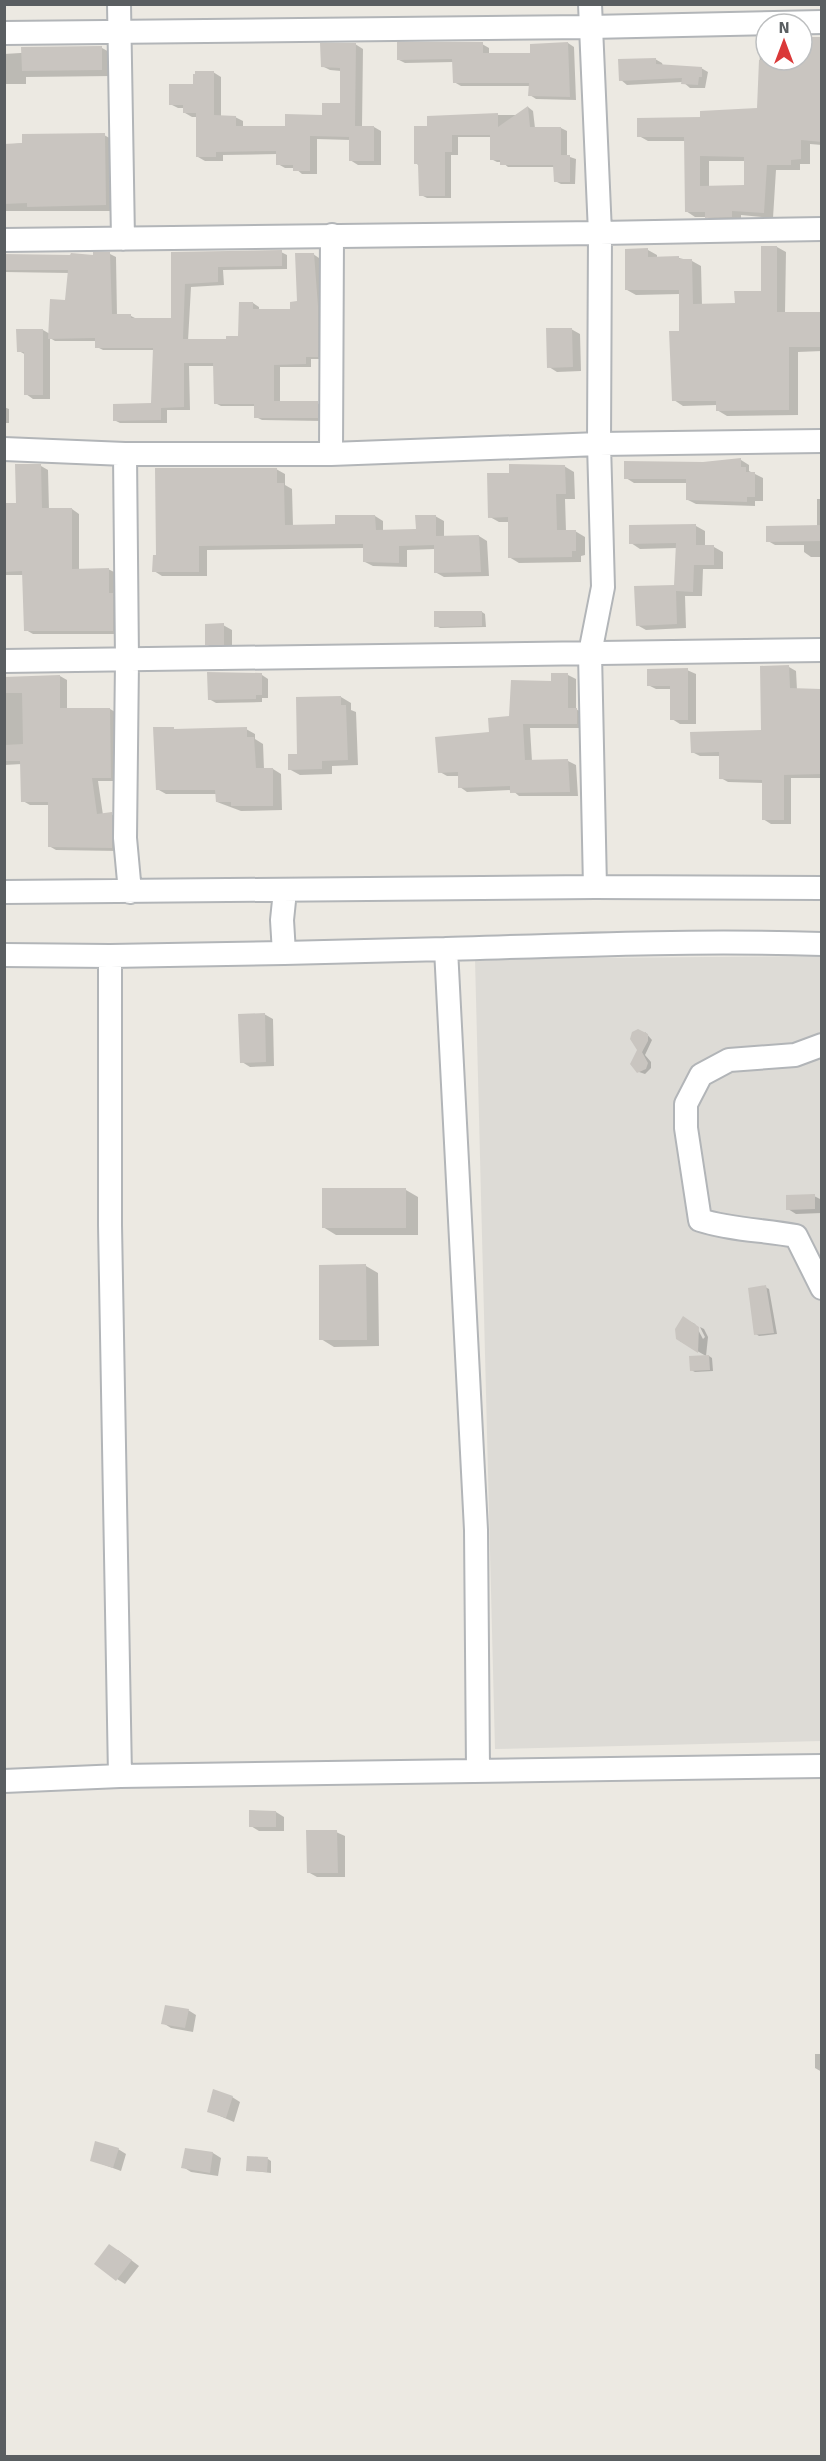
<svg xmlns="http://www.w3.org/2000/svg" width="826" height="2461" viewBox="0 0 826 2461" font-family="Signika,sans-serif">
  <rect width="100%" height="100%" fill="#ece9e2"/>
  <!-- industrial -->
  <path fill="#dddbd6" d="M821,956V1741L495,1749L475,959Z"/>
  <!-- shadow -->
  <path fill="#0003" fill-rule="evenodd" d="M152,4H291V5L155,6Z
    M760,38H766V60H802V39H822V145L810,144V164H800V170H776L773,218L741,215V222H716L707,217H695L686,211L685,141H648L639,136L702,118L759,109ZM709,161H746V186L709,188Z
    M568,43L574,47L576,100L536,99L530,95V86H461L454,82V62L405,63L399,60L482,44L489,48V54H532Z
    M355,44L363,49L362,127H374L381,131V165H358L350,160V140L317,139V174H302L295,168H285L278,164V154L223,155V161H205L198,157V117H192L185,113V108H178L170,104L213,72L221,77V117H235L243,121V127H287L324,117L341,105V71L330,70L322,66Z
    M102,48L113,54V76L26,77V84H4V54Z
    M655,59L662,63L663,66L701,68L708,72L705,88H690L683,82L627,85L621,80Z
    M528,107L533,111L535,128H561L567,131V156L576,159L575,184H561L555,181L554,167H508L502,162H497L491,159V137H458V155H451V198H427L421,195L419,166L416,163L429,128L455,115H517Z
    M104,135L115,141L117,211H4V145Z
    M777,247L786,252L785,313H822V351L798,352V415L727,416L717,410V405L683,406L674,400L680,333V294L636,295L627,290L648,250L657,255V258H679L692,261L701,266L702,305L736,304L762,293Z
    M281,252L287,255V269L223,270L224,285L191,287L188,341L227,340L240,337L253,303L259,307V310H292L298,303L313,254L319,258L324,310L323,359H311V367H280V403H317L323,406V421L262,420L256,417V406H221L215,403V366H189L190,410H167V423H120L114,420L152,404L154,350H103L97,347V341H55L50,338V399H33L26,394V355L19,351L43,330L50,334L67,301L69,273L4,272V257L95,256L110,254L116,257L117,316H131L137,319H172V253Z
    M571,329L580,334L581,371L557,372L549,367Z
    M4,407L9,409V423H4Z
    M741,460L749,465V471L763,478V501H755V506L696,504L688,500L687,483H634L626,478L703,463Z
    M17,465L41,466L48,470L49,510L72,509L79,514V570L108,569L116,573L120,634H33L26,630L24,575H4V505L17,504Z
    M564,466L574,472L575,499H565L566,531H575L585,537V555L581,556V562L519,563L509,557V522H499L490,517Z
    M276,469L285,474V485L292,489L293,526H337L375,516L383,521V532L417,531L435,516L444,521V537L479,536L487,541L489,576L444,577L435,572V549L407,550V567L373,566L365,562L364,548L207,550V576H162L154,571L158,556Z
    M817,499H822V557H811L804,552V545H775L768,541L817,527Z
    M696,526L705,531V547H714L723,552V569H703L702,596H685L686,628L646,630L637,625L676,586L677,548L640,549L631,543V527Z
    M482,612L485,614L486,627L440,628L436,626Z
    M223,625L232,630V648L215,649L206,644Z
    M789,667L796,671L797,690L822,691V778H791V824H771L763,819V783L728,782L721,778L720,756H700L692,752L763,732Z
    M687,670L696,674V724H680L672,719L671,689H656L648,685Z
    M262,675L268,679V698H262V702L216,703L209,699Z
    M568,675L576,679V709L584,714V728H530L532,761H568L576,765L578,796H519L512,790L467,792L460,787L459,776H447L440,772L491,734L552,682Z
    M60,676L67,680V709H110L117,713L118,781H98L103,815L111,814L118,818L119,851L56,850L49,846V805H30L23,801L22,764L4,765L5,678Z
    M341,697L351,703V710L356,712L358,765L332,766V774L300,775L289,769Z
    M173,728L177,731L246,729L255,734V739L263,744L264,769H273L281,774L282,810L241,811L217,802V794H166L157,789Z
    M264,1014L273,1019L274,1066L250,1067L242,1062Z
    M645,1032L652,1040L645,1055L651,1062V1068L645,1074L639,1072Z
    M406,1190L418,1197V1235H336L323,1227Z
    M814,1196L822,1200V1213L796,1214L788,1209Z
    M366,1266L378,1273L379,1346L334,1347L321,1339Z
    M765,1287L769,1289L777,1334L759,1336L756,1334Z
    M683,1318L695,1324L703,1339L705,1337L700,1327L704,1329L708,1337L706,1356L680,1341Z
    M709,1356L712,1358L713,1371L695,1372L691,1370Z
    M276,1812L284,1817V1831H259L251,1826Z
    M336,1832L345,1836V1877H317L308,1872Z
    M188,2010L196,2015L193,2032L171,2028L163,2023Z
    M815,2054H822V2072L815,2068Z
    M232,2097L240,2102L234,2122L208,2111Z
    M118,2149L126,2154L121,2171L91,2160Z
    M186,2149L213,2153L221,2158L218,2176L191,2172L183,2167Z
    M268,2159L271,2161V2173L247,2170Z
    M118,2250L139,2266L125,2284L117,2279Z"/>
  <!-- building -->
  <path fill="#c9c5c0" fill-rule="evenodd" d="M802,37H822V142L801,140V159L791,160V165H767L764,213L732,211V217L705,218V212H685L684,137H637V118L700,117V111L757,108L759,60H802ZM700,156L744,157V185L700,186Z
    M397,42H483V53H530V44L568,42L570,97L528,96L529,83H453L452,59L397,60Z
    M320,43H356L355,126H374V161H349V137L310,136V171H293V165H276V151L216,152V157H196V113H183V105H169V84H193V74H195V71H214V115L236,116V126H285V114L322,115V103H340V68L321,67Z
    M102,46V70L22,71L21,47Z
    M656,58V64L702,67V77H699L698,85L681,84L682,78L619,81L618,59Z
    M528,106L530,127H561V155H570V182H554L553,165H500V160H490V135H452V152H445V196H419L418,164H414V126H427V116L498,113V127Z
    M105,133L106,205L27,207V203L4,204V144L22,143V134Z
    M761,246H777V312H822V347H789V410L716,411V401H672L669,331H679V290H625V249L648,248V257L679,256V259H692L693,304L735,303L734,291H761Z
    M282,250V266L218,267V282L185,284L183,339H226V336H238L239,302H253V309H290V302L297,301L295,253H314L318,306V357H306V364L274,365V401H318V418H254V404H214L213,363H184V407L161,408V420L113,421V404L151,403L153,348H95V338L48,339L50,299L65,300L68,270H4V254L70,255L71,253L93,255V252H110L112,314H131V318H171V252Z
    M546,328H572L573,367L547,368Z
    M16,329H43V395H24V352H17Z
    M741,458V467H746V472H755V497H747V502L686,500V479H624V461L703,462Z
    M15,464H41L42,508H72V569L109,568V593H113V631H24L22,571L4,572V503H16Z
    M509,464L565,465L566,494H556L557,530H576V551H572V557L508,558V517L488,518L487,473H509Z
    M155,468H277V483H284L285,525L335,524V515H375L376,530L416,529L415,515H436V536L479,535L481,572L434,573V545L399,546V563L363,562V544L199,546V572H152L153,555H156Z
    M696,524V545H714V565H694L693,592L676,591L677,624L636,626L634,586L674,585L676,543L629,544V525Z
    M822,525V541L766,542V526Z
    M434,611H482V626L434,627Z
    M224,623V645H205V624Z
    M789,665L790,688L821,689L822,774L784,775V820H762V780L719,779V752L691,753L690,732L761,730L760,666Z
    M688,668V720H670V686H647V669Z
    M207,672L262,673V695H256V699L208,700Z
    M551,673H568V708H577V724H523L525,760L568,759L570,792L510,793V786L458,788V772L438,773L435,737L489,732L488,718L509,716L511,680L551,681Z
    M60,675V708H110L111,778H92L97,814L112,812V848L48,847V802H21L20,761H4V745L23,744L22,693H4V677Z
    M341,696V705H346L348,760L322,761V769L288,770V754H297L296,697Z
    M153,727H174V729L247,727V737H254L256,768H273V806H231V802H216L215,790H156Z
    M265,1013L266,1062L240,1063L238,1014Z
    M638,1029L648,1034V1041L642,1052L648,1063L646,1069L637,1073L630,1064L637,1050L630,1039L632,1032Z
    M322,1188H406V1228H322Z
    M815,1194V1209L786,1210V1195Z
    M366,1264L367,1340H319V1265Z
    M766,1285L774,1333L754,1335L748,1288Z
    M683,1316L699,1327L698,1353L676,1339L675,1329Z
    M709,1355L710,1370L690,1371L689,1356Z
    M249,1810L276,1811V1827H249Z
    M306,1830H337L338,1873H307Z
    M165,2005L189,2009L185,2028L161,2024Z
    M213,2089L233,2096L226,2118L207,2112Z
    M95,2141L119,2148L113,2168L90,2161Z
    M185,2148L213,2152L210,2173L181,2168Z
    M247,2156L268,2157L267,2172L246,2171Z
    M109,2244L132,2260L116,2281L94,2264Z"/>
  <g fill="none" stroke-linecap="round" stroke-linejoin="round">
    <defs>
      <path id="minor" d="M119,4L123,239
        M590,4L600,233L599,444L603,587L590,653L595,887
        M4,33L590,27L822,22
        M4,240L600,233L822,229
        M4,449L125,454H331L599,444L822,441
        M125,454L127,660L125,838L130,892
        M331,454L332,235
        M4,661L822,650
        M285,891L282,920L284,953L446,949L476,1530L478,1770
        M4,892L595,887L822,888
        M446,949C572,945 696,940 822,944
        M4,955L110,956
        M822,1045L795,1055L729,1060L701,1075L686,1104V1128L700,1220C731,1230 764,1230 796,1236L822,1288
        M120,1776L110,1225V956L284,953
        M4,1781L120,1776L822,1766"/>
    </defs>
    <!-- minor casing -->
    <use href="#minor" stroke="#b2b5b8" stroke-width="26"/>
    <!-- minor -->
    <use href="#minor" stroke="#fff" stroke-width="22"/>
  </g>
  <!-- border -->
  <rect width="826" height="2461" fill="none" stroke="#5a5e61" stroke-width="12"/>
  <!-- north arrow -->
  <g transform="translate(784 42)"><circle r="28" fill="#ffffff" stroke="#bdbfc0" stroke-width="1.5"/>
  <path d="M0-4.5L10 22L0 15L-10 22Z" fill="#da3939"/>
  <text y="-9" font-size="16" font-weight="bold" text-anchor="middle" fill="#5a5e61">N</text>
  </g>
</svg>
